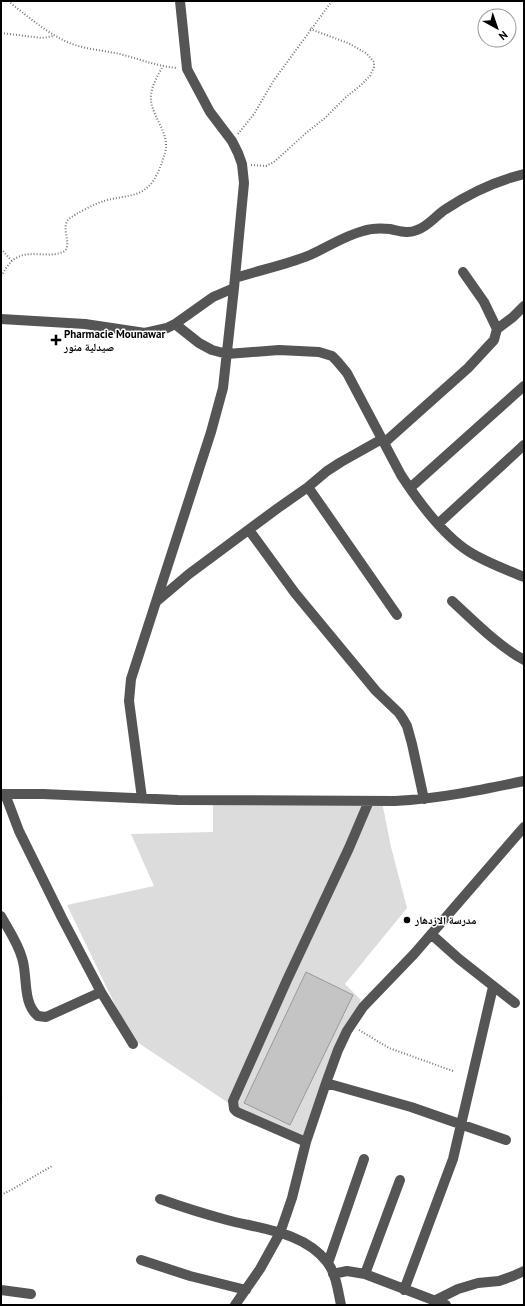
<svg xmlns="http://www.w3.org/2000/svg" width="525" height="1306" viewBox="0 0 525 1306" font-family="'PT Sans','Noto Naskh Arabic',sans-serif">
  <rect width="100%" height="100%" fill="#fff"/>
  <!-- green -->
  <path fill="#dcdcdc" d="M382,802L391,847L407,908L345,984L361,1000L328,1068L304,1143L230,1104L131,1038L67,905L154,886L131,834L213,832V803Z"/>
  <!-- building -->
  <path fill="#c4c4c4" stroke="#999" d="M306,972L353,995L290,1125L244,1103Z"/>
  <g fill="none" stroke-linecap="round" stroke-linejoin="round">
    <!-- path -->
    <path stroke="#777" stroke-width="2" stroke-dasharray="1 2" stroke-linecap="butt" d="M8,1C26,15 43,30 63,40C80,49 101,50 120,54C139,59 157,66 176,68
      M1,33L42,38L54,36
      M238,134L254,114L274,80L332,1
      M251,165L266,166L274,162L306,133L325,118L346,97L361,85L370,76L374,67V62L366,53L348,43L310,29
      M1,249L12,261
      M1,276C6,269 10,260 18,257C31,250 50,259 65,251C72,242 60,227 69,219C75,214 96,203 104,201C119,196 137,198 149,186C157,178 162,163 165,153C171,132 149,115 151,95C152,85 158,75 163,66
      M359,1030L389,1048L453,1071
      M1,1097L3,1095
      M1,1195L11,1190L52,1166"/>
    <!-- minor -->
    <path stroke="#555" stroke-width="10" d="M235,278C260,270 286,265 310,255C328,247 344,236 363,231C372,228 381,228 390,229C400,231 408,234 417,230C429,226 436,215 446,209C470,193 496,181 524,174
      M1,319L85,324L145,333L167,328L175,324L213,297L234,288L244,183L242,164L238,153L232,141L210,112L187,69L180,1
      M175,324L199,343L212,350L227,354L279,350L319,352L332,356L337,361L347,373L401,475C418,501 442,534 468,551C485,562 505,569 524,577
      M497,329L513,317L524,306
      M384,443L468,368L494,340L497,329L484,302L463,272
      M308,487L397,615
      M410,488L524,386
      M438,524L524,445
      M249,530L295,593L376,691L399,713L403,719L407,726L412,744L424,799
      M157,601L189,574L278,508L308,487L327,471L341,462L382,439
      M452,601C475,622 497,645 524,660
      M1,794H43L178,800L395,801C438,799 481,790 524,781
      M5,794L19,831L62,918L101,992L133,1044
      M142,798L129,701L131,679L211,432L223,388L234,288
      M1,916C8,929 18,943 22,958C28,976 22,1003 38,1016L46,1017L101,992
      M431,934L459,959L515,1003
      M326,1083L411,1107L506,1140
      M306,1142L237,1112L234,1109L233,1101L287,980L349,848L369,801
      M160,1199C182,1207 205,1214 227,1220C261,1229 304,1232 327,1262C336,1273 338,1291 341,1305
      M141,1260L190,1276L246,1290
      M328,1263L364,1159
      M333,1274L347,1271L365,1274L446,1305
      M365,1274L400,1180
      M1,1290L31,1294
      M404,1290L453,1159L493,987
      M434,1301L458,1289L478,1283L499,1281L513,1276L524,1271
      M235,1305L260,1269L280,1233L292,1198L306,1142L326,1083L338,1050L347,1031L363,1007L414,954L524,827"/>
  </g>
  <!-- markers -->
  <g fill="#000" stroke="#fff" stroke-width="1.5">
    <path d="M54 334h4v4h4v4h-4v4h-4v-4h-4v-4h4z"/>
    <circle cx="407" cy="920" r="4"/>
  </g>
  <g text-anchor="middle" stroke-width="3" stroke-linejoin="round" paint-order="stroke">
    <!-- poi labels -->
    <g font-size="11" font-weight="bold" fill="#000" stroke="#fff" text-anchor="start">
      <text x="64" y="338">Pharmacie Mounawar<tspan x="64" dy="13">صيدلية منور</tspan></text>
      <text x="415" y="924">مدرسة الازدهار</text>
    </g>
  </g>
  <!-- border -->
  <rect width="525" height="1306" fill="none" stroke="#000000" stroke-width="4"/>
  <!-- north arrow -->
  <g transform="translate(497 28) rotate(140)"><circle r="19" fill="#ffffff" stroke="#999999"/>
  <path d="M0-3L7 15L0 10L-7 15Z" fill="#000000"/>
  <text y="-6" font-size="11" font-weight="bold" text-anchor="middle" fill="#000000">N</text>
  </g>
</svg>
